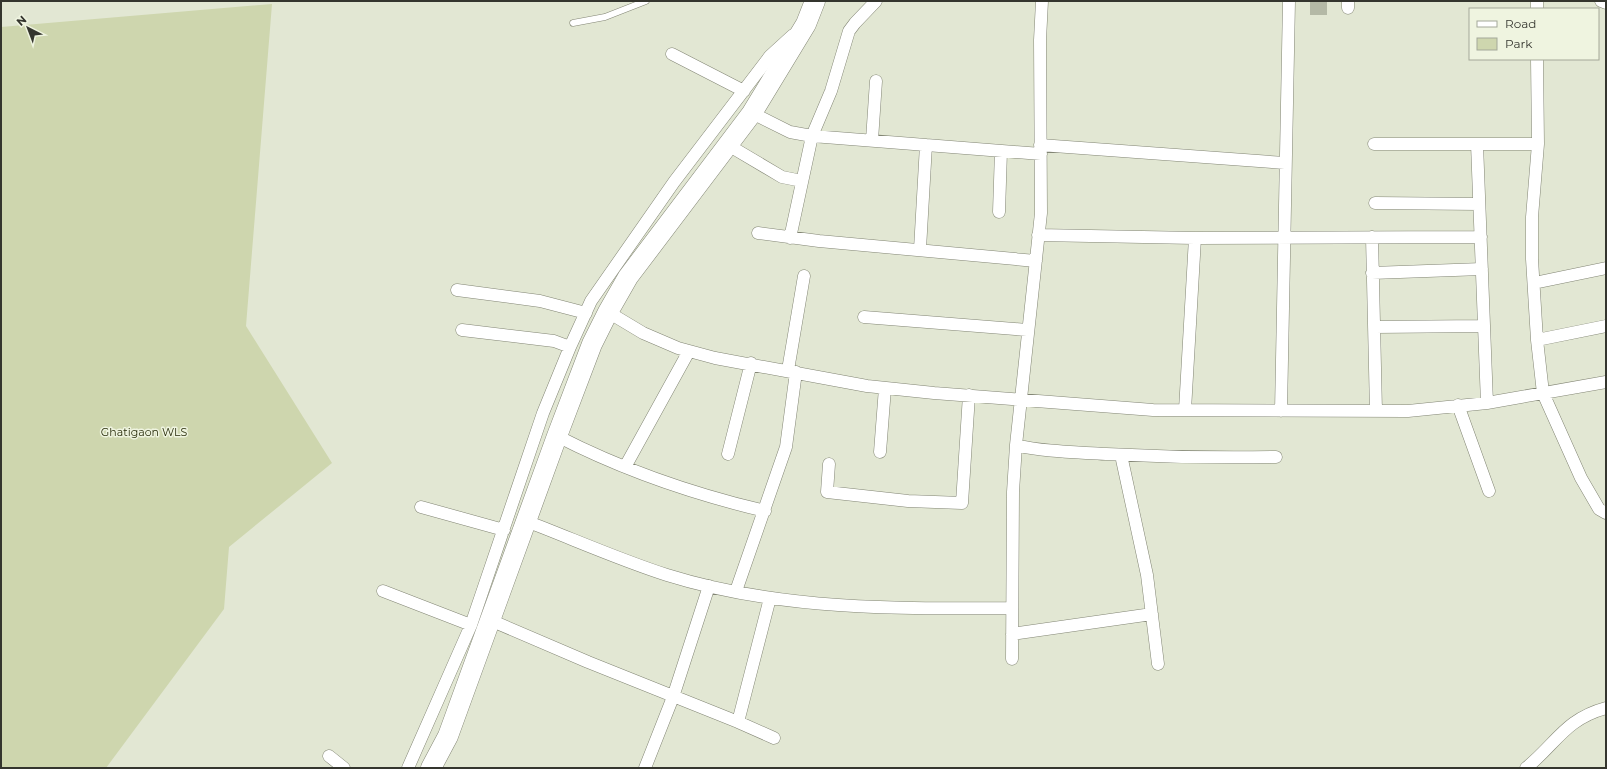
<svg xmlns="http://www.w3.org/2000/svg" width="1607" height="769" viewBox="0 0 1607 769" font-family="Montserrat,sans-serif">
  <rect width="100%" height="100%" fill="#e2e7d3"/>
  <!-- green -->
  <path fill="#ced6ae" d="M272,4L246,326L332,463L229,547L224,609L106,768H1V27Z"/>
  <!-- building -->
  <path fill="#b4b9a6" d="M1310,1H1327V15H1310Z"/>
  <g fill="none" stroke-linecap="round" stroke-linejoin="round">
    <defs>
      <path id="service" d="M573,23L605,17L646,1"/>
      <path id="minor" d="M1348,1V8
        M1537,1V9
        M1601,1L1606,3
        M672,54L744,91
        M1537,59L1538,144L1532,217V259L1537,340L1543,393L1581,478L1599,509L1606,513
        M752,113L790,132L812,136L1041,154
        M872,140L876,81
        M1374,144H1538
        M1477,144L1487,403
        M728,145L782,177L802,181
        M1040,145L1285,163
        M1375,203L1479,204
        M999,212L1001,151
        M758,233L819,241L1036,261
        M1038,235L1195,238L1481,237
        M1372,237L1376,411
        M790,238L812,136L831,91L849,31L855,23L876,1
        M920,249L926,145
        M1372,273L1482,269
        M1534,283L1606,268
        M457,290L540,301L586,313
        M608,312L643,333L678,348L715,358L867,386L934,393L1153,410L1408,411L1487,403L1606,382
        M864,317L1027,330
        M1374,327L1484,326
        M462,330L554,341L570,347
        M1537,340L1606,326
        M788,370L804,276
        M1458,405L1489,491
        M1185,410L1195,238
        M1281,411L1289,1
        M557,436C623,470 693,494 765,511
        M1016,445C1045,452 1075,452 1106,454C1163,457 1219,458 1276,457
        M880,452L885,388
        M728,454L751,363
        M1121,455L1147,575L1158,664
        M829,464L827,492L908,501L962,503L969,395
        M625,467L689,351
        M421,507L504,530
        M526,521C573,539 620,560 667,575C779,610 897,609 1012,608
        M383,591L471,625
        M736,591L786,447L796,372
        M490,620L588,662L738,722L774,738
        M1012,634L1152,614
        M1012,659L1013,492L1016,445L1041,213L1040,40L1042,1
        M738,722L770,598
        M329,756L344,768
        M408,768L471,625L543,413L570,347L591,301L674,182L770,56L793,35
        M645,768L673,697L709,586
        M1526,768C1556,744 1565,719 1606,708"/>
      <path id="trunk" d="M431,768L448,736L557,436L592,344L608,312L628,277L752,113L806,24L815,1"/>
    </defs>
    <!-- service casing -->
    <use href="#service" stroke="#828574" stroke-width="7"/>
    <!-- minor casing -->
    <use href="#minor" stroke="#828574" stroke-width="13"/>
    <!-- trunk casing -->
    <use href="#trunk" stroke="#828574" stroke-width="21"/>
    <!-- service -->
    <use href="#service" stroke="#fff" stroke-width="6"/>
    <!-- minor -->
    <use href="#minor" stroke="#fff" stroke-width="12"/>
    <!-- trunk -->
    <use href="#trunk" stroke="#fff" stroke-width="20"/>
  </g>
  <g text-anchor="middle" stroke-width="3" stroke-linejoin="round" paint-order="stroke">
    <!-- park labels -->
    <g font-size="11" fill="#282d0a" stroke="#eff4e0">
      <text x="144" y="436">Ghatigaon WLS</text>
    </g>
  </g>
  <!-- border -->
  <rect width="1607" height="769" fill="none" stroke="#34352e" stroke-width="4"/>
  <!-- legend -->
  <rect x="1469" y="8" width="130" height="52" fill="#eff4e0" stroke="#a4a899"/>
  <rect x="1477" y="21" width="20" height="6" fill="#ffffff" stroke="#a4a899"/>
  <text x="1505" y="28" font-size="12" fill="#34352e">Road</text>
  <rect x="1477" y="38" width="20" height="12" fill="#ced6ae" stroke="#a4a899"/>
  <text x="1505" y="48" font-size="12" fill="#34352e">Park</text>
  <!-- north arrow -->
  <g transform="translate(28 28) rotate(318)" stroke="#eff4e0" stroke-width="3" paint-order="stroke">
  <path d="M0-3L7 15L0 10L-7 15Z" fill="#34352e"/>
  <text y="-6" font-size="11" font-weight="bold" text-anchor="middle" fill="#34352e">N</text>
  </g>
</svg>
